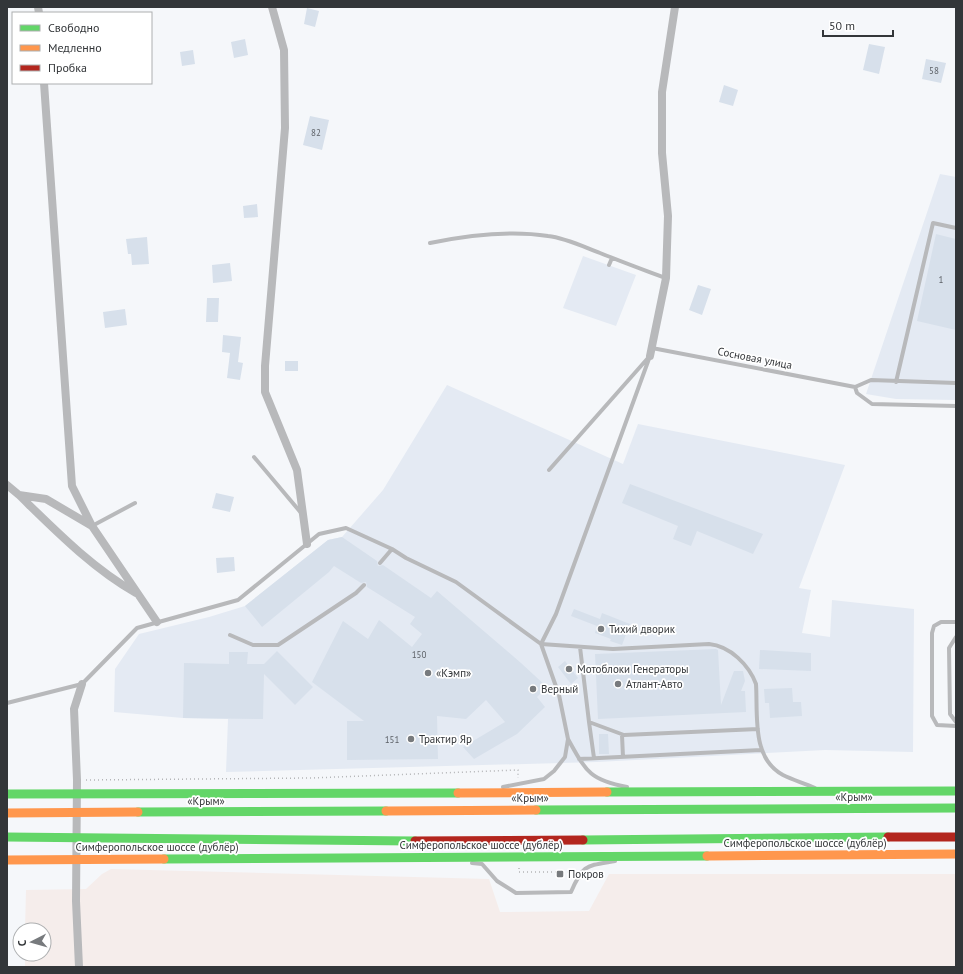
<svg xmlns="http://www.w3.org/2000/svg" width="963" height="974" viewBox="0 0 963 974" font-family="'PT Sans',sans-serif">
  <rect width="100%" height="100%" fill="#f5f7fa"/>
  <!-- built -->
  <path fill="#e4eaf3" d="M940,174L956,177V400L896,399L866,394Z
    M583,256L636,275L616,326L563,308Z
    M447,385L623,464L638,424L845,465L799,588L811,590L802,633L830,637L832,600L914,609L913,752L825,750L597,762L226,772L228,719L183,718L114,712L115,669L139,634L209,617L245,606L328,540L342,537L383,490Z"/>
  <!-- green -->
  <path fill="#f5edeb" d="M111,869L489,879L500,912L589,911L609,874H956V967H25V954H44V930H25L26,890L86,889L102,874Z"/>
  <!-- building -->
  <path fill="#d7e0eb" d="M307,8L319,11L315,27L304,24Z
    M245,39L248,55L234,58L231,42Z
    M869,44L885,47L879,74L863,70Z
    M193,50L195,64L182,66L180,52Z
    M926,59L946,63L941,83L922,79Z
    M724,85L738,90L733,106L719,102Z
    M310,116L329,120L322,150L303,145Z
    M257,204L258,217L244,218L243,206Z
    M936,234L956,239V330L917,321Z
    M147,237L149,264L132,265L131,254H128L126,239Z
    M230,263L232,281L213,283L212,265Z
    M698,285L711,289L702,315L689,310Z
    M207,298H219L218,322H206Z
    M125,309L127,325L105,328L103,312Z
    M223,335L241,337L238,362L243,363L240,380L227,378L230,353L222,352Z
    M285,361H298V371H285Z
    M630,484L763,534L753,554L697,531L691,546L673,539L678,526L622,503Z
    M216,493L234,497L230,512L212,508Z
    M342,537L377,561L378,566L383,565L431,598L437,591L521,663L547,687L537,697L545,707L517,734L474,759L463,747L505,722L486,700L466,719L437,716L438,759L347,760V721H364L312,682L343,621L368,639L379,620L412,647L422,634L410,624L415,617L367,587L366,582L361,583L334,566L329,572L262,627L245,606L328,540Z
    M234,557L235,571L217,573L216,558Z
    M574,609L600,619L602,613L630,624L622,645L610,641L611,639L595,633L597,626L571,616Z
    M716,649L718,650L721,705L734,671H743L745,681L741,691H745L746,712L598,719L595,654Z
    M760,650L811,653V671L759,669Z
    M277,651L313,687L295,705L264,674L263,719L183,718L184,663L229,664V652H248L247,664H264Z
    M565,661L578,678L571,684L558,667Z
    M792,688L793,702H801L802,716L770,718L769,703H765L764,689Z
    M599,734H608L609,754H599Z"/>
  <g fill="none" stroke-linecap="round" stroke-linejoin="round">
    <!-- path -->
    <path stroke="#b4b5b7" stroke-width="1.5" stroke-dasharray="1 3" stroke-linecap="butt" d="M86,780L311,778L518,770V778
      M519,868V872H573"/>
    <!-- lane -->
    <path stroke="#b8b9bb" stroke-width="4" d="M430,243C469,235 509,230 548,236C566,238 584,247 600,253C622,262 644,270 665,278
      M609,265L612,258
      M652,348L855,387
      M650,356L556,614L541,644L613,649L709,644C730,646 749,665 756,684C758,714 751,758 783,775C793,780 804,783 815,788
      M896,382L933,223L956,228
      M855,387L857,393L872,404L956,406
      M855,387L871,380L956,383
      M254,457L302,514
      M549,470L648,358
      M92,526L135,503
      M380,563L392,549
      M956,622H941L934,626L932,633V716L937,725L956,726
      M230,635L253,645H278L356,593L364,585
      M956,637L949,648L950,714L956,722
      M580,647L589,722L624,735L758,729
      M7,703L82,684L137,628L238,600L319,534L346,528L392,549L406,558L456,582L541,644L559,695L568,739L565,757L554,771L544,779L503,787
      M589,722L594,758
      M622,735L623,757
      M568,739C586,771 589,780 627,787
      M579,759L761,750
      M472,863L482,864L497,881L516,893L571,892C583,864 586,866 615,861"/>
    <!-- street -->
    <path stroke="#b8b9bb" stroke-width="8" d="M38,7L39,13
      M272,7L284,50L285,128L265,366V392L297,470L307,544
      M44,83L72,486L92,526L157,622
      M650,356L666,278L668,216L662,153V92L675,7
      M7,485L19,495L46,499L92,526
      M19,495C55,530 92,568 136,593
      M79,967L76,901L77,780L74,709L82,684"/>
    <!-- fast -->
    <path stroke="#63d668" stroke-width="9" d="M607,792L956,791
      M7,794L458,793
      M536,810L956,808
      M138,812L386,811
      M7,837L415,841
      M583,840L888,837
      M164,859L707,856"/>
    <!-- slow -->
    <path stroke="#ff974d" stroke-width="9" d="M458,793L607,792
      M386,811L536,810
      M7,813L138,812
      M707,856L956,854
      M7,860L164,859"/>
    <!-- jam -->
    <path stroke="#b3261e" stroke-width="9" d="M888,837H956
      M415,841L583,840"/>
  </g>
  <!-- markers -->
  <g fill="#777a7d" stroke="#fff" stroke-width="1.5">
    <circle cx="601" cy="629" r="4"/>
    <circle cx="569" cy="669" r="4"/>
    <circle cx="428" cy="673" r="4"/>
    <circle cx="618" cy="684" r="4"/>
    <circle cx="533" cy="689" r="4"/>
    <circle cx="411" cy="739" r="4"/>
    <rect x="556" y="870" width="8" height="8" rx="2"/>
  </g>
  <g text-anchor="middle" stroke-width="3.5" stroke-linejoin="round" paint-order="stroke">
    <!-- number labels -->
    <g font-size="9" fill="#5c6066">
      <text x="934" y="74">58</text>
      <text x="316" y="136">82</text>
      <text x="941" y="283">1</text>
      <text x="419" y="658">150</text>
      <text x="392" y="743">151</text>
    </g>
    <!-- street labels -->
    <g font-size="11" fill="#333639" stroke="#fff">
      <text transform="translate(755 358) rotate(11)" y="4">Сосновая улица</text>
      <text x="854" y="801">«Крым»</text>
      <text x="530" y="802">«Крым»</text>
      <text x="206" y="805">«Крым»</text>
      <text x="805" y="847">Симферопольское шоссе (дублёр)</text>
      <text x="481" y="849">Симферопольское шоссе (дублёр)</text>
      <text x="157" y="851">Симферопольское шоссе (дублёр)</text>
    </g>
    <!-- poi labels -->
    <g font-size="11" fill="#333639" stroke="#fff" text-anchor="start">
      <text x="609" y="633">Тихий дворик</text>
      <text x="577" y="673">Мотоблоки Генераторы</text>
      <text x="436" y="677">«Кэмп»</text>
      <text x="626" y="688">Атлант-Авто</text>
      <text x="541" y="693">Верный</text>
      <text x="419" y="743">Трактир Яр</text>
      <text x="568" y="878">Покров</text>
    </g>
  </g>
  <!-- border -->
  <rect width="963" height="974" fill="none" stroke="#333639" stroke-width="16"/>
  <!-- legend -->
  <rect x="12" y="12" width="140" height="72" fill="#ffffff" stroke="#adafb0"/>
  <rect x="20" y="25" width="20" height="6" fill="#63d668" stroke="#adafb0"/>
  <text x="48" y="32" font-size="12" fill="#333639">Свободно</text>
  <rect x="20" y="45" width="20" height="6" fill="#ff974d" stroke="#adafb0"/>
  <text x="48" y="52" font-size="12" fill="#333639">Медленно</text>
  <rect x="20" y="65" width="20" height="6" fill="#b3261e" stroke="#adafb0"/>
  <text x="48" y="72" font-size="12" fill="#333639">Пробка</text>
  <!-- north arrow -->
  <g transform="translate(32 942) rotate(264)"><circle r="19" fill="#ffffff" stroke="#adafb0"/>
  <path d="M0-3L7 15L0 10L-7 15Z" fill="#777a7d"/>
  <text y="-6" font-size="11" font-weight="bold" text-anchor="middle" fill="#333639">С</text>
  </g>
  <!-- scale -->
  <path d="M823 30v6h70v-6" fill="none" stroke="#333639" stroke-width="2"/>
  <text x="829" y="30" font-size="12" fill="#333639" stroke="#ffffff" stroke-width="3" paint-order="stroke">50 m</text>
</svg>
